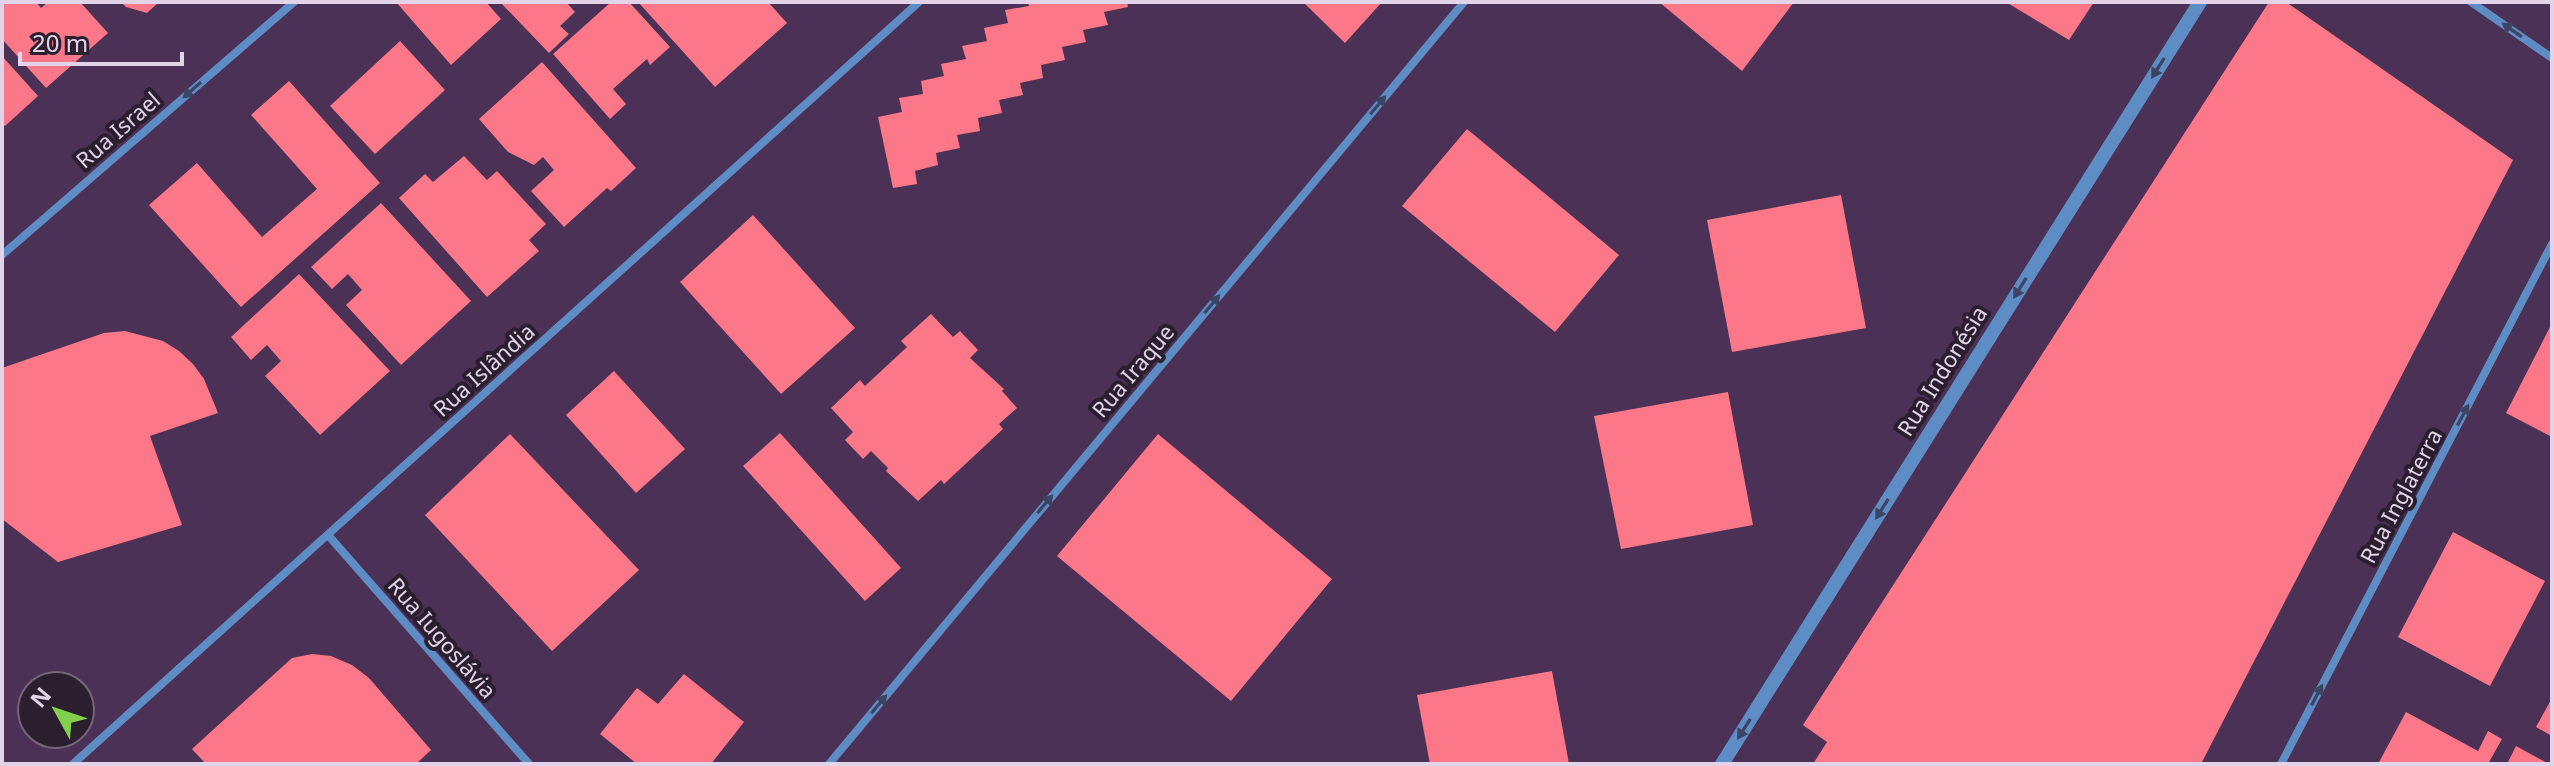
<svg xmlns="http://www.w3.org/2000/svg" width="2554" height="766" viewBox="0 0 2554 766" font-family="'Noto Sans',sans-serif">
  <rect width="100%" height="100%" fill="#4a3155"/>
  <!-- building -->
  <path fill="#fc7787" d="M2,2H36L41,8L48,2H80L108,33L46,88L2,39Z
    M121,2H159L147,13L126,7Z
    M396,2H486L501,19L451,65Z
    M500,2H566L575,12L560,26L569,34L549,53Z
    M611,2H629L670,47L650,65L647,59L613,89L626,104L610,119L553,54Z
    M638,2H768L787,23L715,87Z
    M1028,2H1127L1128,7L1104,12L1108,25L1083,30L1086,42L1062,47L1065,60L1041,65L1043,78L1020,83L1023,95L999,100L1002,113L978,118L980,131L957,135L960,148L936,153L938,165L915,171L917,184L893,188L878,117L902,112L899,98L923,94L921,81L944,76L941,64L966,59L962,46L987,41L984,28L1008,23L1005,10L1029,6Z
    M1303,2H1382L1345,43Z
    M1659,2H1794L1742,71Z
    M2006,2H2094L2069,40Z
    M2269,2H2286L2513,160L2201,764H1813L1827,742L1803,725Z
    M400,41L445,90L375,154L330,106Z
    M2,56L38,96L5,126L2,123Z
    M542,62L636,168L611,191L607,188L564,227L531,191L554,170L543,157L534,165L508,152L479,119Z
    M289,81L380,183L241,307L149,205L197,163L262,237L317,189L251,115Z
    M1467,129L1619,255L1555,332L1402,206Z
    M464,156L487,180L497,171L546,224L529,240L539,251L487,297L399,198L425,174L433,182Z
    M1841,195L1866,328L1732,352L1707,220Z
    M381,203L471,301L401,365L346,305L362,290L348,274L332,289L311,267Z
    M753,215L855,328L781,394L680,282Z
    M299,274L390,371L320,435L265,376L281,361L267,345L251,360L231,337Z
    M931,314L953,337L960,331L978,350L970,358L1004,389L1002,391L1017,408L999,424L1003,429L944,484L941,480L918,501L886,471L888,468L871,451L863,459L845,440L853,432L831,408L860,380L865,386L907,347L901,341Z
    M2550,327L2552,328V437L2506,413Z
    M125,331L163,341L179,351L193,364L204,379L218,413L150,436L182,525L58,562L2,519V368L104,333Z
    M614,371L685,449L636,493L566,415Z
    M1728,392L1753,525L1621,549L1594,416Z
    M780,433L901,568L865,601L743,466Z
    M510,434L639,570L552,651L425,515Z
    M1158,434L1332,579L1231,701L1057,556Z
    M2453,532L2545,581L2490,686L2398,637Z
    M312,654L331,656L352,665L369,678L431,750L416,764H206L192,749L292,658Z
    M1552,671L1569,764H1430L1417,695Z
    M684,674L744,722L711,764H637L600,734L637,688L658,704Z
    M2552,698V736L2536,727Z
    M2406,712L2478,751L2488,731L2502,739L2488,764H2378Z
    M2516,746L2549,764H2507Z"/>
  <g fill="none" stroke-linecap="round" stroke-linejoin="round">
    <!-- minor -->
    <path stroke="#5e8cc5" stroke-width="8" d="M2471,2L2552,58
      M2,255L294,2
      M328,535L529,764
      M73,764L919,2
      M829,764L1464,2
      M2281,764L2552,244"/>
    <!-- tertiary -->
    <path stroke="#5e8cc5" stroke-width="14" d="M1722,764L2200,2"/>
  </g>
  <!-- one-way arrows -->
  <defs><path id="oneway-solid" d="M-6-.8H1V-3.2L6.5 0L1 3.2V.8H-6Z" transform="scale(2)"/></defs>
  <g fill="#3c4464">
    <use href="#oneway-solid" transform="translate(2512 30) rotate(-145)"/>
    <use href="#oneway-solid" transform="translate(2158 68) rotate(122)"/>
    <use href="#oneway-solid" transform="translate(192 90) rotate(139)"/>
    <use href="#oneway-solid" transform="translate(1378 105) rotate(-50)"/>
    <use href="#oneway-solid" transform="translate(2020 288) rotate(122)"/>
    <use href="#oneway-solid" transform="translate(1212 304) rotate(-50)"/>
    <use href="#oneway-solid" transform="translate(2463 415) rotate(-62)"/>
    <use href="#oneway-solid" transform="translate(1045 504) rotate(-50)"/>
    <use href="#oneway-solid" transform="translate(1882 509) rotate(122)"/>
    <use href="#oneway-solid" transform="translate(2317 695) rotate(-62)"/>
    <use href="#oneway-solid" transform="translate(879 704) rotate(-50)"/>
    <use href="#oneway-solid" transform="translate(1744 729) rotate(122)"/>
  </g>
  <g text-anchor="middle" stroke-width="8" stroke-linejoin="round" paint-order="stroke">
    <!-- street labels -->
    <g font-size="22" fill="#e2d3e9" stroke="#2a1e2f">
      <text transform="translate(118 130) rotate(-41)" y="8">Rua Israel</text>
      <text transform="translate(484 370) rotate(-42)" y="8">Rua Islândia</text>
      <text transform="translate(1133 371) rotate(-50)" y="8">Rua Iraque</text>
      <text transform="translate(1942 371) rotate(-58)" y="8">Rua Indonésia</text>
      <text transform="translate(2401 496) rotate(-62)" y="8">Rua Inglaterra</text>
      <text transform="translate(442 638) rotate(49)" y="8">Rua Iugoslávia</text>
    </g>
  </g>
  <!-- border -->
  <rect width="2554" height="766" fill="none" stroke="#e2d3e9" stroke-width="8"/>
  <!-- north arrow -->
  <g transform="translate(56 710) rotate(310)"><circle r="38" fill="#2a1e2f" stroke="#746679" stroke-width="2"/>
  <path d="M0-6L14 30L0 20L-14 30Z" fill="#83d04e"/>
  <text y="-12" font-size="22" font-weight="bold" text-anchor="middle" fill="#e2d3e9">N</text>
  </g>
  <!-- scale -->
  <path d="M20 52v12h162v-12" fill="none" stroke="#e2d3e9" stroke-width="4"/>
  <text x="32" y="52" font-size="24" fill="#e2d3e9" stroke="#2a1e2f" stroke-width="6" paint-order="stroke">20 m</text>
</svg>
